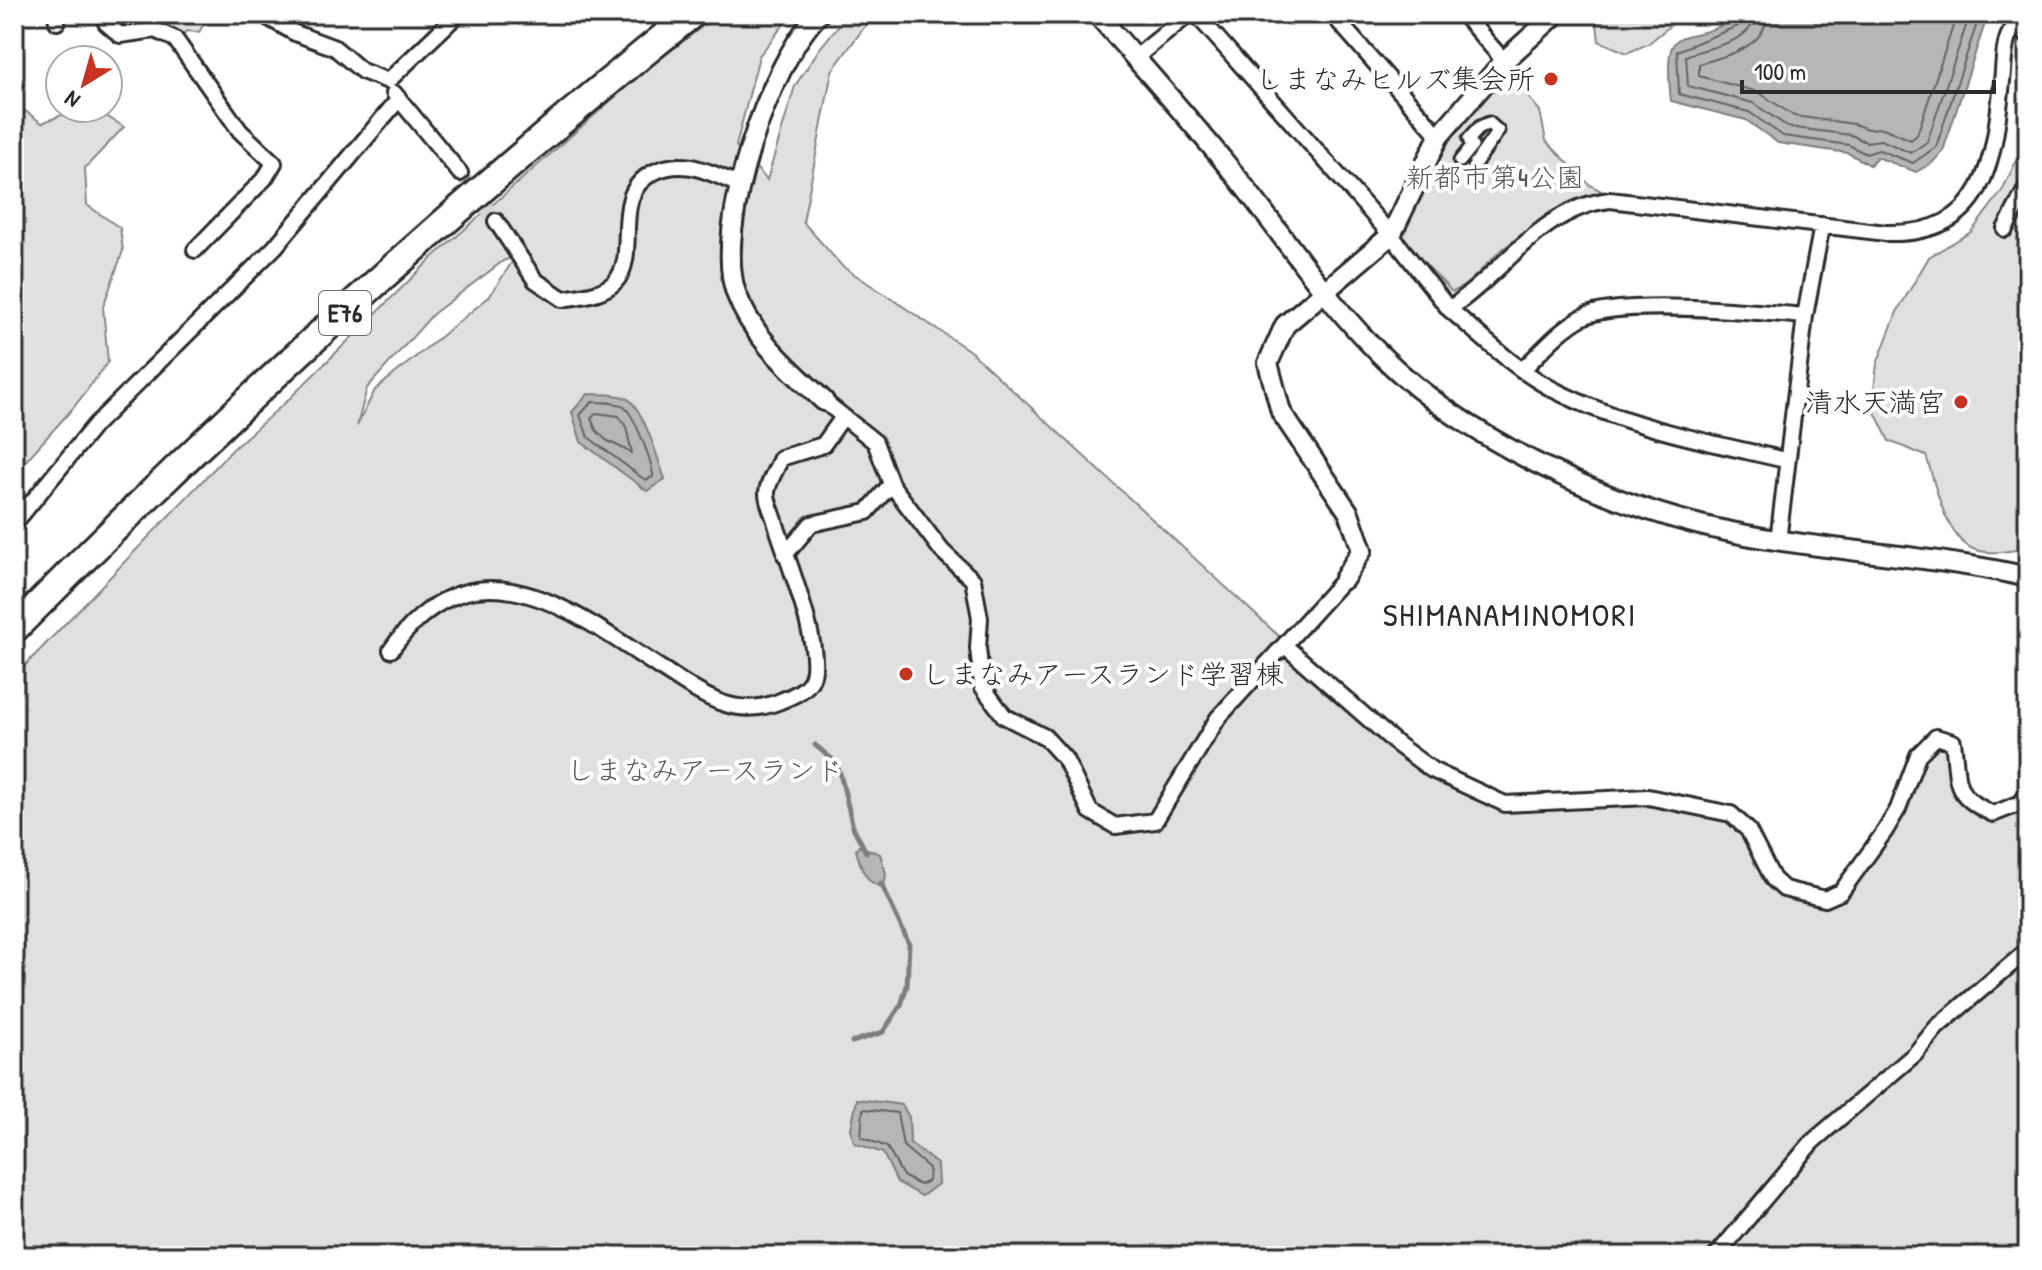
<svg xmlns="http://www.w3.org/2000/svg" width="2042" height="1270" viewBox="0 0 2042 1270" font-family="'Patrick Hand','Klee One',sans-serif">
  <rect width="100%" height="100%" fill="#fff"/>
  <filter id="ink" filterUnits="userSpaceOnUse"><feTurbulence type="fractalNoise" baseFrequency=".0125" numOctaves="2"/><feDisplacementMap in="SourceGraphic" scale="16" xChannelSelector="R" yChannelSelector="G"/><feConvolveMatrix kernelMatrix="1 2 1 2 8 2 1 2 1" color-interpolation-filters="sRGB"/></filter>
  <g filter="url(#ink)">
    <!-- green -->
    <path fill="#e0e0e0" stroke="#868686" stroke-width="2" fill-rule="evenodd" d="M122,14H210L199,32L186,31L182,37L157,23L133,27L123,21Z
      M719,14H792L759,56L736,146L767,180L795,86L820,48L848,14H874L832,71L803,222L842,266L970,351L1374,724L1505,804L1667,801L1731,814L1773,879L1825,899L1864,861L1918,755L1936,737L1952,742L1957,784L1993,814L2028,785V1256H14V677L234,448L288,400L432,258L648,68ZM516,256L489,297L375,390L357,426L367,388L433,314L503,261Z
      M1596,14H1715L1702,24L1683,15L1648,44L1627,53L1599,41Z
      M1504,69L1540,111L1546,141L1590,185L1601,191C1567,207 1534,224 1504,248C1486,262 1473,284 1452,292L1396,233L1445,140Z
      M14,103L42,123C85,106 84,101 124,127L85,168L87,205L120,228L123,251L103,307L108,362L74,407L14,474Z
      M2028,136V548C2010,551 1988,556 1971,548C1944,534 1935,482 1926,456L1889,441L1872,406L1877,364L1897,312L1929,257L1971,232L2002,191Z"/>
    <!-- water -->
    <path fill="#b6b6b6" stroke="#7e7e7e" stroke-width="2" d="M1741,14H1988L1943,151L1932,163L1916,172L1877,157L1870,165L1848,153L1778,143L1746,120L1671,101C1661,8 1686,54 1741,14Z
      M588,394C599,395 615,393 626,398C643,406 658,460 665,479L647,491L581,442L572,412Z
      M859,846L880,854L886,873L884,887C866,886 860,865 856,850Z
      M857,1099L902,1105L909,1117L910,1143L937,1164L938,1184L922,1196L897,1182L883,1153L854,1143L851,1129Z"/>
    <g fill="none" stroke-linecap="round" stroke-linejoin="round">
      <!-- shore -->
      <path stroke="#636363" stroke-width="2" d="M1745,14L1738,26L1677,51L1679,94L1749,112L1783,136L1849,145L1866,154L1879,150L1913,163L1936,147L1980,14
        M1755,14C1753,44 1708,46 1686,56L1688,86L1753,103L1788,127L1851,135L1866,142L1881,140L1911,153L1927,142L1970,14
        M1767,14C1766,48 1726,56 1699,64V76L1758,92L1794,116L1854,124L1867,129L1883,128L1911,140L1917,135L1957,14
        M592,402C601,403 616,401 624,407C634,413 654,467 653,477L645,480L588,437L580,415Z
        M596,413L619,416L626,427L632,453L606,440L596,430L591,418Z
        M863,1109L897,1113L903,1146L929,1168L928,1181L920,1185L903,1176L887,1147L861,1137Z"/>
      <!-- stream -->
      <path stroke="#7e7e7e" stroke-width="5" d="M815,745L834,761L840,773L853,827L866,852
        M852,1042L883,1032L901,1005L907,986L909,944L881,883"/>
      <!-- minor-tunnel -->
      <path stroke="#d5d5d5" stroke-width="14" stroke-dasharray="14 7" stroke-linecap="butt" d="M460,173L496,221"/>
      <defs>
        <path id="pedestrian" d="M1460,161L1472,146L1469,139L1480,127L1489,123L1498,131L1475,164"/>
        <path id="minor" d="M56,14L57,22
          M105,14L106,23L120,35L155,30L175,39L240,131L274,163L265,178L195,250
          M262,14L295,33L335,48L362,71L388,81L458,14
          M1196,14L1391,235L1449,309C1504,273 1540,208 1610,200L1886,233C1986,236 1994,161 2002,81C2004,67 2003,45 2010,33C2014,26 2022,20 2028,15
          M1332,14L1439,136
          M1463,14L1504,61
          M2019,24L2028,37
          M1135,58L1189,14
          M394,93L460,173
          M496,221L535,280L563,299C579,296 602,295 615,282C641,254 608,195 654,172C685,157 710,173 740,185
          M2005,229L2028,185
          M1449,309C1483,337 1516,371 1556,391C1627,427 1708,442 1785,460
          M1522,370C1541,352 1560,329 1583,317C1620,298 1760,312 1805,316
          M824,401L875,442L891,484L942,551L973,580L980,618L978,648L982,686L1004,716L1045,737L1065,759L1090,811L1115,826L1155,821L1218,718L1344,579
          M14,524L95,425L275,247L398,100
          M1778,541L1805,316L1822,225
          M785,555L811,524L867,512L891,484
          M1284,645L1398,745L1432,770L1505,804L1648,797L1731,814L1748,830L1773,879L1784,889L1825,899L1841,892L1885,831L1898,809L1918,755L1936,737L1953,742C1959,784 1951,794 1993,814L2021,803L2028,792
          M391,650C474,533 571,610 662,669C699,692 732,720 778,702C790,697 807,691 812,678C824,649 785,555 775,521C773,513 766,500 767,492C768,482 777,468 781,458L823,445L843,417
          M1716,1256L1812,1142L1915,1054L1937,1027L2028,950"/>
        <path id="tertiary" d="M819,14C770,62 713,227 736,293C753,339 790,369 824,401
          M1097,14C1142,66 1188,117 1231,170C1283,234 1327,304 1387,361C1467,438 1594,498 1700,525C1808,552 1920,552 2028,577
          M1344,579L1362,550L1349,513L1281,412L1268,363L1285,325L1391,235L1439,136L1504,61L1556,14"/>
        <path id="motorway" d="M14,629C228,412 454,205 692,14"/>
      </defs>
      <!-- pedestrian casing -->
      <use href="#pedestrian" stroke="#2b2b2b" stroke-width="17"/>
      <!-- minor casing -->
      <use href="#minor" stroke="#2b2b2b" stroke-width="20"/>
      <!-- tertiary casing -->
      <use href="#tertiary" stroke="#2b2b2b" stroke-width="24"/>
      <!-- motorway casing -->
      <use href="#motorway" stroke="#2b2b2b" stroke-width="32"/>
      <!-- pedestrian -->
      <use href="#pedestrian" stroke="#fff" stroke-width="11"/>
      <!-- minor -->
      <use href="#minor" stroke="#fff" stroke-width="14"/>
      <!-- tertiary -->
      <use href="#tertiary" stroke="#fff" stroke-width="18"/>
      <!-- motorway -->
      <use href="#motorway" stroke="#fff" stroke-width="26"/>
    </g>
  </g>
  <!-- markers -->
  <g fill="#c8321e" stroke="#fff" stroke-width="3">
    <circle cx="1551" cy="79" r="8"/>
    <circle cx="1961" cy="402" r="8"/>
    <circle cx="906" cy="674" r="8"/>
  </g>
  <g text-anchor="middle" stroke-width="8" stroke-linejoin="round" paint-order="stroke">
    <!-- shield labels -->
    <rect fill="#fff" stroke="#6b6b6b" stroke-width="2" x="319" y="291" width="52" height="44" rx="6"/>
    <g font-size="26" font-weight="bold" fill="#2b2b2b">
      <text x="345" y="322">E76</text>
    </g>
    <!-- poi labels -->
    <g font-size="28" fill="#2b2b2b" stroke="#fff" text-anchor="end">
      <text x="1535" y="89">しまなみヒルズ集会所</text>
      <text x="1945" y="412">清水天満宮</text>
      <text x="922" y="684" text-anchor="start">しまなみアースランド学習棟</text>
    </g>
    <!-- park labels -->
    <g font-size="28" fill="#585858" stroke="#fff">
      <text x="1495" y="187">新都市第4公園</text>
      <text x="705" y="780">しまなみアースランド</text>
    </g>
    <!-- quarter labels -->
    <g font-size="32" letter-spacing="2" fill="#2b2b2b" stroke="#fff">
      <text x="1510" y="626">SHIMANAMINOMORI</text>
    </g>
  </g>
  <!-- margin -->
  <rect width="2042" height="1270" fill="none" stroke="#fff" stroke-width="48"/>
  <rect x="24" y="24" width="1994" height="1222" fill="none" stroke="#2b2b2b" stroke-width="3" filter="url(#ink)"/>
  <!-- north arrow -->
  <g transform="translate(84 84) rotate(217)"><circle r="38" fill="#ffffff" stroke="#aaaaaa" stroke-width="2"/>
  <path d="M0-6L14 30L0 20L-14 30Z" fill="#c8321e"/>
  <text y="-12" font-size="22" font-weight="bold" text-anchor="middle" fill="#2b2b2b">N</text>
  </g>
  <!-- scale -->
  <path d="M1742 80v12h252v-12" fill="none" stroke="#2b2b2b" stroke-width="4"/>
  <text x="1754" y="80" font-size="24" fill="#2b2b2b" stroke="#ffffff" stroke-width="6" paint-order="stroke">100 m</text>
</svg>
